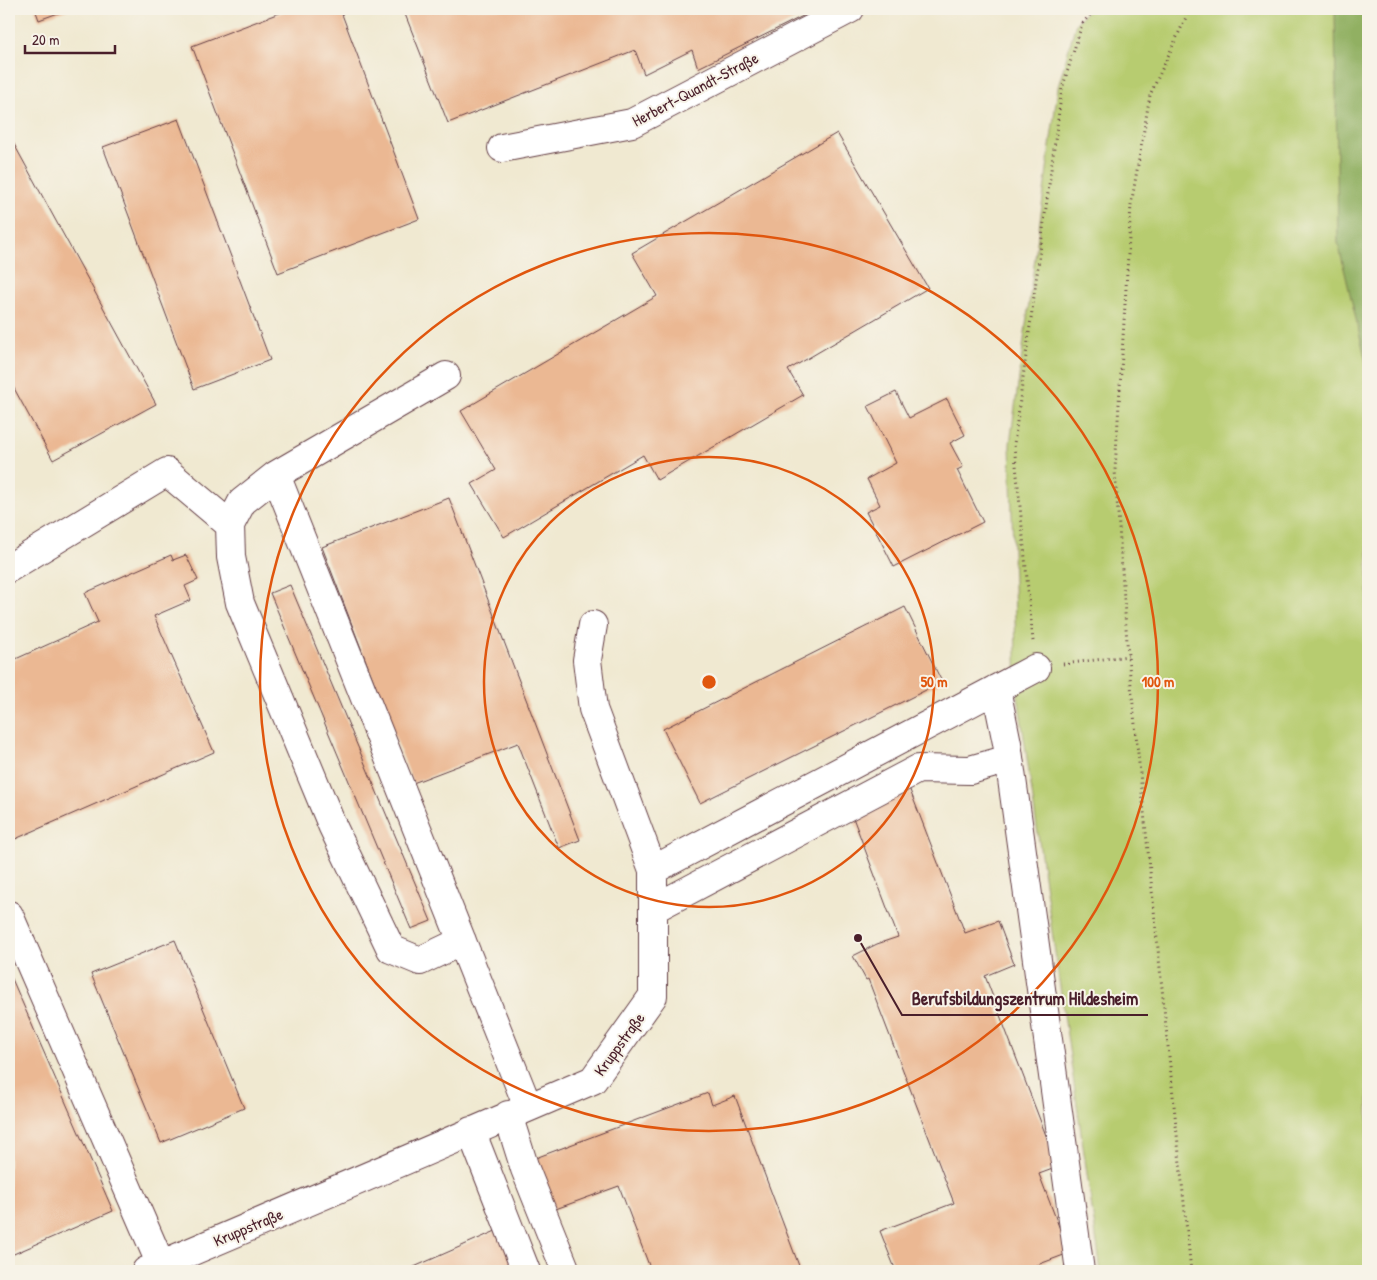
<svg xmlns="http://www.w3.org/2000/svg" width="1377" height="1280" viewBox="0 0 1377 1280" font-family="'Patrick Hand',sans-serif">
  <rect width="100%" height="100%" fill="#f7f3e8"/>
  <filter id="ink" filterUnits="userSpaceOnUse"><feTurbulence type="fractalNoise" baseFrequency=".02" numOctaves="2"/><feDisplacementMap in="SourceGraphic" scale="10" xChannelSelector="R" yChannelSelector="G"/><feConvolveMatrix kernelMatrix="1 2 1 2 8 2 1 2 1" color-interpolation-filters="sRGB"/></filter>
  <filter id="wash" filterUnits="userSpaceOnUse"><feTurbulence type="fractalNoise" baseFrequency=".0096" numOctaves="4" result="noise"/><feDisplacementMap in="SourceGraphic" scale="20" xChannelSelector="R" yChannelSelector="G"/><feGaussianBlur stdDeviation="1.12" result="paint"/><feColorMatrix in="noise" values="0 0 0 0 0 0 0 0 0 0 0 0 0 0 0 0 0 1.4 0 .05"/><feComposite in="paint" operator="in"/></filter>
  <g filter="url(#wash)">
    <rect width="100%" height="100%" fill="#f0e9d1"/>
    <!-- green -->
    <path fill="#b7cc70" stroke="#80764e" d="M1089,9H1368V1271H1101L1017,689L1010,444L1058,87L1076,23Z"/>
    <!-- forest -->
    <path fill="#91b062" stroke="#6e6846" d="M1335,9H1368V370L1338,243Z"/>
    <g id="blocks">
      <!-- building -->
      <path fill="#ebb893" d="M35,9H69L39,20Z
        M290,9H340L419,219L278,273L192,46Z
        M403,9H817L698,68L692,50L644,74L635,50L448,123Z
        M179,119L270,360L194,389L103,147Z
        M837,133L928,288L788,370L803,395L657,480L643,455L504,537L472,484L496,470L461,411L657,296L632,253Z
        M9,135L156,404L53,460L9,379Z
        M896,392L909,418L947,399L965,435L950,443L963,467L957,470L983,522L894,567L866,512L880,505L867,479L896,463L868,406Z
        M449,498L580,840L559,848L518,743L413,783L322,547Z
        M171,555L173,560L186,555L198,580L185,586L191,600L154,616L214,752L13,840L9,829V662L98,622L85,593Z
        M290,585L431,921L411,929L270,593Z
        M905,607L942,682L700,803L663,729Z
        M908,785L965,933L998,921L1014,964L985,976L1058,1167L1039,1174L1069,1253L1021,1271H896L880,1231L954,1203L868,979L866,980L853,956L877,944L898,937L849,807Z
        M175,940L244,1108L161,1143L91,974Z
        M9,972L113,1211L9,1256Z
        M708,1093L712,1105L735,1096L801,1271H641L650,1268L619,1186L553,1210L533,1159Z
        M498,1230L516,1271H405Z"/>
    </g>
  </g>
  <g filter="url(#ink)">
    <use href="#blocks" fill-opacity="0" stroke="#633d44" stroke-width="1"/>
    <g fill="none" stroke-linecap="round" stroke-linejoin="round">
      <defs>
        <path id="minor" d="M502,148L632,123L850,9
          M446,376L276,475L528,1107
          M276,475L242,502L230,525L231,557L240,603L332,825L391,949L420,961L462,941
          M9,568L167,472L230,525
          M996,689L1007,743L1080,1271
          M653,870L1036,668
          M653,909L918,769L970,770L1009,759
          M9,915L161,1265
          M508,1115L525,1169L566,1271
          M471,1131L526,1271
          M146,1271L593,1080L653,996V870L593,709L587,660L593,625"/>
      </defs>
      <!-- minor casing -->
      <use href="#minor" stroke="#633d44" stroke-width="30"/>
      <!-- path -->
      <path stroke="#633d44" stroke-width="3" stroke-dasharray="1 4" stroke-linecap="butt" d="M1033,641L1014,444L1062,89L1082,24L1095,9
        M1063,664L1128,656
        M1191,1271L1128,656L1115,470L1131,205L1150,95L1188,13L1192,9"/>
      <!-- minor -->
      <use href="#minor" stroke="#fff" stroke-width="28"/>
    </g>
  </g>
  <!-- distance rings -->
  <g fill="none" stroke="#e0560e" stroke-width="2.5">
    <circle cx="709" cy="682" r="225"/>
    <circle cx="709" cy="682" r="449"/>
  </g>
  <g text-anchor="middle" stroke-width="4" stroke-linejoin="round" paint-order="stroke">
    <!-- street labels -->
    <g font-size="16" fill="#4a1f2b" stroke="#f7f3e8">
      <text transform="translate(695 89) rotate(-28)" y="6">Herbert-Quandt-Straße</text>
      <text transform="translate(619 1044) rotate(-54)" y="6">Kruppstraße</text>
      <text transform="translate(248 1227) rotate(-23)" y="6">Kruppstraße</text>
    </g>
  </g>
  <circle cx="709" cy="682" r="8" fill="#e0560e" stroke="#f7f3e8" stroke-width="2.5"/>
  <g font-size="15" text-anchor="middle" font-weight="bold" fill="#e0560e" stroke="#f7f3e8" stroke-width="4" stroke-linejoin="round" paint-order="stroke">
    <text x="934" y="687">50 m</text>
    <text x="1158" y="687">100 m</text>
  </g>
  <!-- callouts -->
  <path fill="none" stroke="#4a1f2b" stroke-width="2" d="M858 938L902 1015H1148"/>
  <circle fill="#4a1f2b" stroke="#f7f3e8" stroke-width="2" cx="858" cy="938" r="5"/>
  <g font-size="18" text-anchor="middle" font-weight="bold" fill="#4a1f2b" stroke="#f7f3e8" stroke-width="4" stroke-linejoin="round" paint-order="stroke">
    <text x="1025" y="1005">Berufsbildungszentrum Hildesheim</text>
  </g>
  <!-- margin -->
  <rect width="1377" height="1280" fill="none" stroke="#f7f3e8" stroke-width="30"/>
  <!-- scale -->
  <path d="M25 45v8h90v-8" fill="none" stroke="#4a1f2b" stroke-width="2.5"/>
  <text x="32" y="45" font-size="15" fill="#4a1f2b" stroke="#f7f3e8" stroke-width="4" paint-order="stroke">20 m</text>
</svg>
